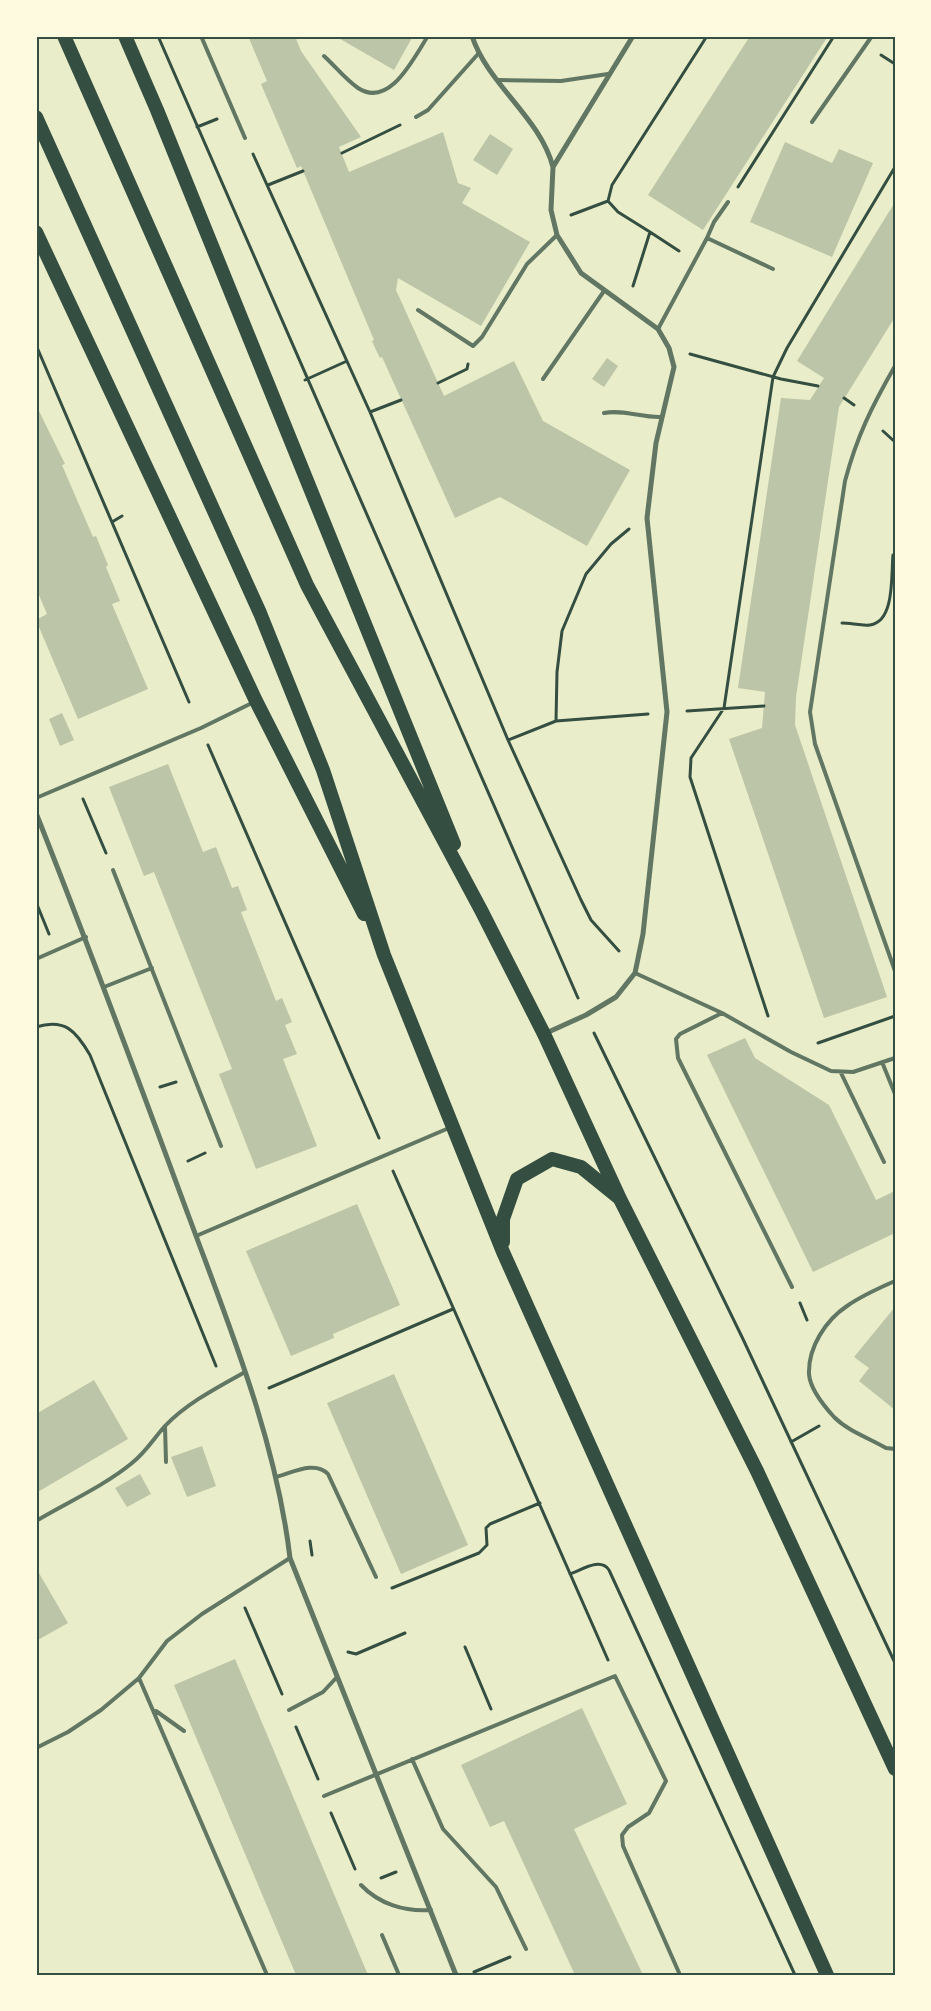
<svg xmlns="http://www.w3.org/2000/svg" width="931" height="2011" viewBox="0 0 931 2011" font-family="'Golos Text',sans-serif">
  <rect width="100%" height="100%" fill="#e9edc9"/>
  <!-- building -->
  <path fill="#bcc5a7" d="M248,36H295L301,51L361,137L339,147L349,172L443,132L458,183L471,188L462,203L530,242L481,326L398,278L396,290L444,396L514,361L543,421L630,470L587,546L500,497L455,518L382,357L380,358L376,350L372,341L374,340L301,166L297,168L261,84L267,81Z
    M335,36H413L394,70Z
    M750,36H828L703,230L648,195Z
    M490,134L513,149L497,175L473,160Z
    M785,142L832,163L839,149L873,163L832,257L750,222Z
    M895,202V317L839,407L796,697L795,725L887,997L824,1018L729,739L762,728L765,692L738,688L781,398L810,400L824,378L797,361Z
    M607,358L618,366L604,387L592,379Z
    M36,405L65,464L62,465L93,537L96,536L108,565L106,567L120,601L112,604L148,689L78,719L36,620L47,614L36,588Z
    M62,713L74,740L60,746L49,719Z
    M168,764L203,852L216,847L232,888L238,886L247,910L241,912L276,1001L282,998L292,1022L285,1025L297,1054L283,1059L317,1146L256,1169L219,1074L232,1069L154,872L144,876L109,787Z
    M745,1038L755,1058L829,1105L876,1200L895,1191V1233L813,1272L707,1055Z
    M357,1204L400,1305L333,1334L334,1338L291,1356L246,1251Z
    M895,1307V1410L859,1381L869,1368L854,1357Z
    M394,1374L468,1545L401,1574L327,1403Z
    M94,1380L128,1439L36,1493V1414Z
    M202,1446L216,1486L187,1497L171,1457Z
    M140,1474L151,1494L127,1507L115,1488Z
    M36,1568L68,1623L36,1641Z
    M235,1659L263,1725L368,1975H296L174,1685Z
    M582,1708L627,1804L574,1829L643,1975H575L504,1821L490,1827L461,1765Z"/>
  <g fill="none" stroke-linecap="round" stroke-linejoin="round">
    <!-- path -->
    <path stroke="#344e41" stroke-width="3" d="M158,36C296,357 438,677 578,998
      M881,55L895,64
      M197,127L217,119
      M342,153L400,125
      M253,154L370,412L508,740L581,900L591,920L619,951
      M268,185L303,171
      M738,187L834,36
      M571,215L608,201
      M650,232L679,251
      M633,286L650,232L618,212L608,201L612,185L707,36
      M36,345L189,702
      M690,354L781,379L818,386
      M305,380L347,361
      M438,383L467,369L468,364
      M844,398L854,405
      M370,412L401,400
      M883,431L895,442
      M112,522L122,516
      M842,623C851,623 861,626 870,625C895,622 891,575 893,555
      M687,711L764,706
      M556,721L557,672L562,631L586,574L611,544L629,529
      M508,740L556,721L648,714
      M208,745L379,1138
      M83,799L106,853
      M36,902L49,934
      M768,1016L690,777L691,758L724,708L773,377L787,348L895,167
      M36,1027C65,1018 76,1031 90,1055L216,1366
      M594,1033L742,1337L895,1663
      M818,1043L895,1016
      M160,1087L176,1082
      M188,1161L205,1153
      M393,1171L608,1660
      M800,1303L807,1320
      M269,1388L453,1309
      M791,1442L819,1426
      M310,1541L312,1555
      M570,1574C582,1570 600,1557 609,1570L795,1975
      M392,1588L479,1553L487,1545L486,1528L490,1524L540,1503
      M245,1608L282,1694
      M465,1647L491,1709
      M348,1652L356,1654L405,1633
      M296,1727L318,1779
      M331,1813L355,1869
      M381,1878L396,1872
      M474,1972L510,1957"/>
    <!-- service -->
    <path stroke="#617663" stroke-width="4" d="M201,36L245,138
      M324,56C335,66 346,80 358,88C390,109 414,57 428,36
      M498,80L561,81L608,74
      M416,117L428,110L478,54
      M812,122L872,36
      M728,202L714,222L707,238L773,269
      M418,310L473,346L482,337L527,264L557,235
      M658,329L707,238
      M895,366C872,406 857,436 845,481L810,712L815,744L895,971
      M543,379L604,291
      M604,413C622,409 643,418 661,417
      M36,674L37,676
      M36,798L201,728L254,702
      M113,870L221,1146
      M36,959L86,937
      M635,973L722,1013L791,1052L831,1071L853,1072L895,1058
      M104,987L152,968
      M722,1013L680,1034L676,1039L678,1058L792,1287
      M882,1062L895,1094
      M841,1073L884,1162
      M196,1236L449,1128
      M895,1281C879,1288 861,1296 847,1306C826,1320 808,1347 809,1374C810,1389 824,1406 834,1417C848,1431 869,1438 886,1448L895,1449
      M165,1426L166,1462
      M276,1477C292,1473 315,1460 328,1474L376,1577
      M36,1521C68,1502 104,1486 132,1463C146,1452 154,1438 165,1426C187,1403 218,1387 245,1372
      M139,1678L267,1975
      M289,1710L323,1692L337,1677
      M156,1711L184,1731
      M36,1748L68,1732L101,1710L139,1678L167,1641L202,1614L290,1558
      M412,1759L443,1829L496,1887L526,1949
      M324,1796L615,1676L666,1781L649,1813L628,1827L622,1835L623,1846L680,1975
      M361,1885C379,1904 405,1912 431,1910
      M382,1935L399,1975"/>
    <!-- minor -->
    <path stroke="#617663" stroke-width="5" d="M472,36C488,85 540,117 553,167
      M36,813C89,946 139,1082 189,1217C230,1328 276,1440 290,1558L456,1975
      M544,1034L586,1015L616,997L635,973L643,934L667,712L647,518L656,443L674,367L669,348L658,329L581,273L557,235L551,210L553,167L633,36"/>
    <!-- trunk -->
    <path stroke="#344e41" stroke-width="14" d="M64,36L307,585L481,910L544,1034L620,1199L757,1471L895,1769
      M125,36L157,110L454,844
      M36,117L260,613L323,770L384,955L503,1252L827,1975
      M36,232L256,701L364,914
      M503,1242V1219L517,1179L552,1159L581,1167L618,1197"/>
  </g>
  <!-- border -->
  <rect width="931" height="2011" fill="none" stroke="#fefae0" stroke-width="75"/>
  <rect x="38" y="38" width="856" height="1936" fill="none" stroke="#344e41" stroke-width="2"/>
</svg>
